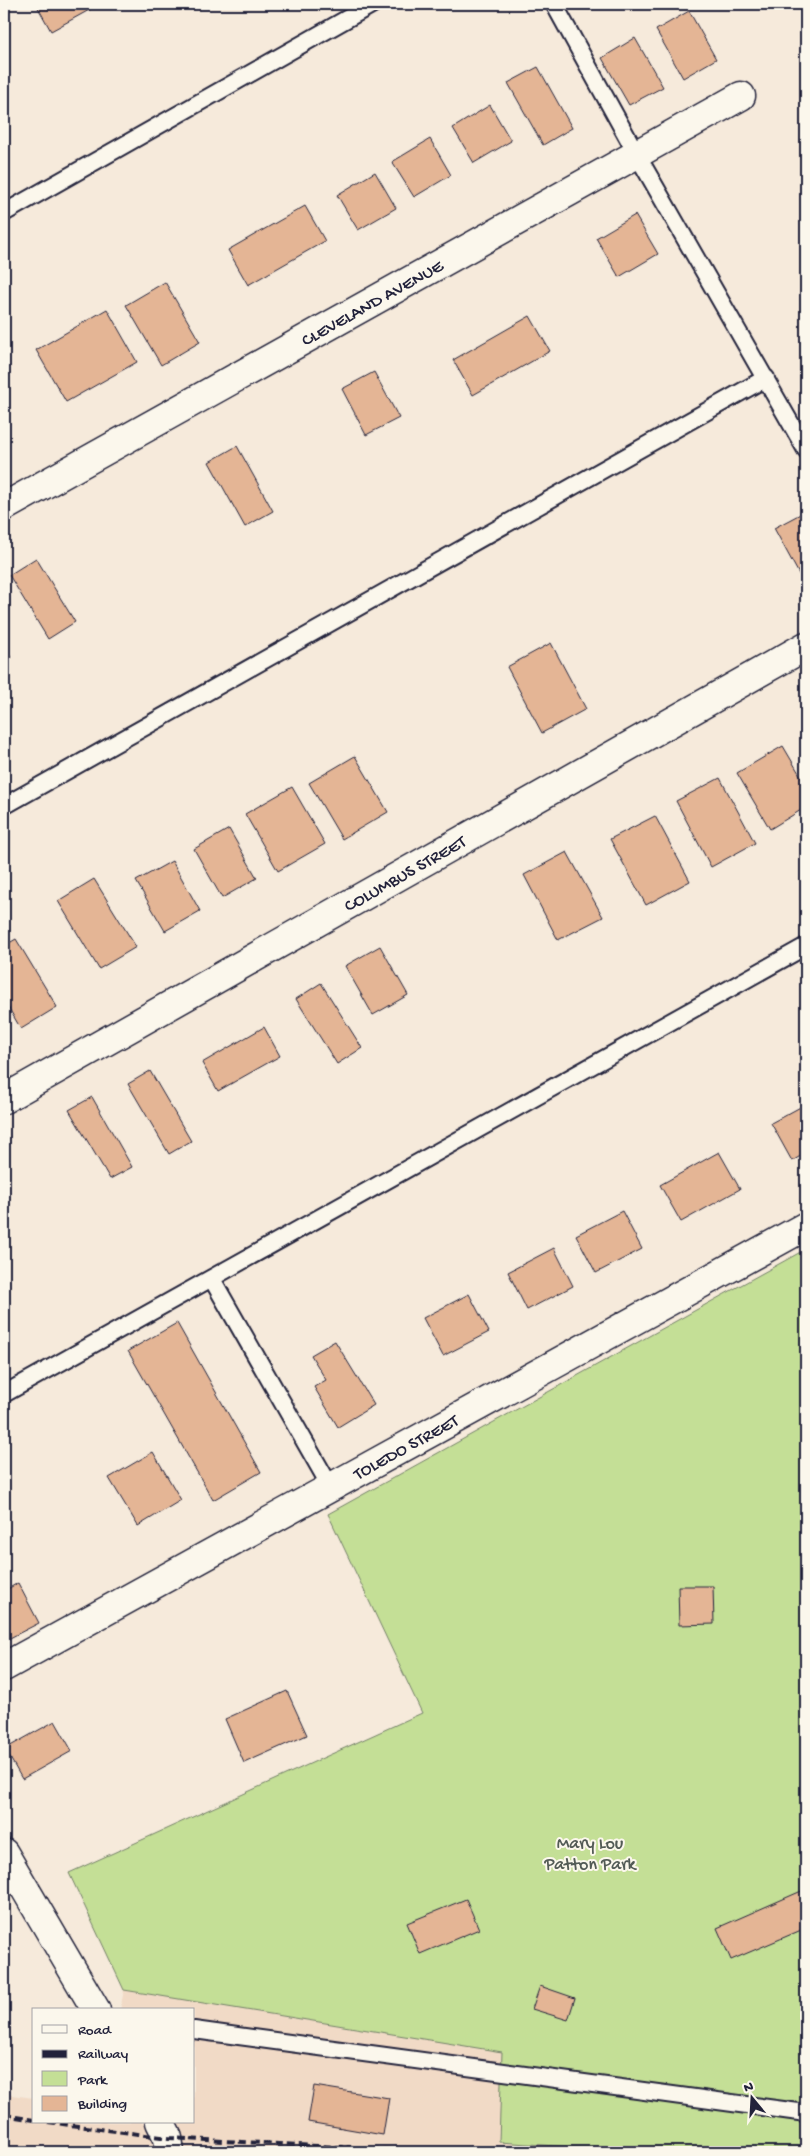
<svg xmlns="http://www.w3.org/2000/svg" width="810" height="2156" viewBox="0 0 810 2156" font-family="'Gochi Hand',sans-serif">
  <rect width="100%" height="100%" fill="#f6eadb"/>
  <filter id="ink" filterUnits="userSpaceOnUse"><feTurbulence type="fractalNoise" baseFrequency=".02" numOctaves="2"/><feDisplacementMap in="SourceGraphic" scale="10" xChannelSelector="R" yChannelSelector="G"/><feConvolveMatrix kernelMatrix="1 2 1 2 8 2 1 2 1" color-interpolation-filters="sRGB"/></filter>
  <g filter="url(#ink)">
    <!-- built -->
    <path fill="#f1dac6" d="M124,1990L503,2052L499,2142L643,2152H4V2094L34,2098V2122H194V2010H120Z"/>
    <!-- green -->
    <path fill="#c4df96" stroke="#738068" d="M806,1249V2152H643L499,2142L502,2052L124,1990L69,1873L422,1713L328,1514Z"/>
    <!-- building -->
    <path fill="#e4b595" stroke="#22223b" d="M36,4H88L91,9L51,31Z
      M689,11L716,59L683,78L656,30Z
      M635,38L663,87L629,105L602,58Z
      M538,67L572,128L543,145L508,83Z
      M490,105L511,141L474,163L453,128Z
      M430,139L451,175L414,197L392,162Z
      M375,172L396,208L358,230L337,195Z
      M305,206L325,241L248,285L228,250Z
      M635,215L658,254L619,277L596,238Z
      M165,282L200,342L161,365L126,305Z
      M107,309L137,362L66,402L36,350Z
      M530,316L550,351L473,395L453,360Z
      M374,372L399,418L366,435L342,389Z
      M237,446L273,511L245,527L209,462Z
      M806,511V587L774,528Z
      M36,558L75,622L48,639L9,575Z
      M551,643L586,709L542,733L507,667Z
      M4,644L11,658L4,662Z
      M783,746L806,785V807L770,829L737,773Z
      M355,756L388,812L342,839L309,783Z
      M720,778L755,843L711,867L676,801Z
      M292,787L325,844L278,871L245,814Z
      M655,816L690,881L646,905L610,839Z
      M229,829L257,878L222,898L194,849Z
      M567,852L603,917L558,940L524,875Z
      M172,861L200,911L165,931L136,881Z
      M94,879L136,947L99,969L58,901Z
      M16,939L57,1007L21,1029L4,1000V946Z
      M380,946L408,995L373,1015L345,966Z
      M321,983L362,1048L337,1064L296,999Z
      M264,1027L280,1056L218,1091L202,1063Z
      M150,1071L191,1141L169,1154L128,1084Z
      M92,1097L132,1167L110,1179L69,1110Z
      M806,1104V1153L792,1161L771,1123Z
      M719,1152L740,1189L681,1222L660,1185Z
      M622,1211L642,1249L596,1273L576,1235Z
      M554,1248L573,1286L527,1310L508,1272Z
      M469,1294L489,1332L443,1356L423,1318Z
      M177,1323L261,1472L213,1500L128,1351Z
      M335,1341L374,1405L338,1427L314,1387L326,1380L311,1355Z
      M153,1452L181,1500L138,1526L109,1478Z
      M18,1583L39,1623L4,1641V1591Z
      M678,1586H713L714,1624L679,1625Z
      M287,1691L307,1735L244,1763L225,1719Z
      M55,1721L72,1751L22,1779L5,1749Z
      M806,1889V1928L731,1960L717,1928Z
      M466,1899L479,1929L420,1954L407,1923Z
      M540,1986L575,1998L568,2020L532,2009Z
      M4,2022H7L4,2049Z
      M314,2086L389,2098L383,2135L308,2122Z"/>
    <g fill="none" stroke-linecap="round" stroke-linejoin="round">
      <defs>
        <path id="lane" d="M554,4L636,153L806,450
          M4,213L373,4
          M4,806L766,378
          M212,1279L330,1486
          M4,1394L806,946
          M194,2030L806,2113"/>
        <g id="street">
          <path id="s1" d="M4,507L741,96"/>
          <path id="s2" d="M4,1099L806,646"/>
          <path id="s3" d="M4,1667L806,1226"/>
          <path d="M4,1853L96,2010"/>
          <path d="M160,2122L168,2138L170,2152"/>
        </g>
      </defs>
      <!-- lane casing -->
      <use href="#lane" stroke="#22223b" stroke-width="20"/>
      <!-- street casing -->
      <use href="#street" stroke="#22223b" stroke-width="31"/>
      <!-- lane -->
      <use href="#lane" stroke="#fbf7ec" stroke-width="16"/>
      <!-- street -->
      <use href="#street" stroke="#fbf7ec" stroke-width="28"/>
      <!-- rail -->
      <path stroke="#22223b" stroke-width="4" stroke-dasharray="8 4" stroke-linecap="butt" d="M4,2115L34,2120
        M48,2122L168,2138L430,2152"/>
    </g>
  </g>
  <g text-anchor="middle" stroke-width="4" stroke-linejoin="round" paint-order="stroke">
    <!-- street labels -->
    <g font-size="18" fill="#22223b" stroke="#fbf7ec">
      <text dy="6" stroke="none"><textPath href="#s1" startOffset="421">CLEVELAND AVENUE</textPath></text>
      <text dy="6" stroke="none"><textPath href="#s2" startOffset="460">COLUMBUS STREET</textPath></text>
      <text dy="6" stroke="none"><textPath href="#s3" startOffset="458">TOLEDO STREET</textPath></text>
    </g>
    <!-- park labels -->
    <g font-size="18" fill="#535b56" stroke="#fbf7ec">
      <text x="590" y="1848">Mary Lou<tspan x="590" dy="21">Patton Park</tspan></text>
    </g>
  </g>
  <!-- margin -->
  <rect width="810" height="2156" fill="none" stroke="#fbf7ec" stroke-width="20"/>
  <rect x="10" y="10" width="790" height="2136" fill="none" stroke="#22223b" stroke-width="2" filter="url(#ink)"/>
  <!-- legend -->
  <rect x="32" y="2008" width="162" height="115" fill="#fbf7ec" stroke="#a4a2a5"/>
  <rect x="42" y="2025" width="25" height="8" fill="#fbf7ec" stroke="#a4a2a5"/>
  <text x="78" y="2034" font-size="15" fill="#22223b">Road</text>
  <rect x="42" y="2050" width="25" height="8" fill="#22223b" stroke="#a4a2a5"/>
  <text x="78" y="2058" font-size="15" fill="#22223b">Railway</text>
  <rect x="42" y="2071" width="25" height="15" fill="#c4df96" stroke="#a4a2a5"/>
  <text x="78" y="2084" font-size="15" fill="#22223b">Park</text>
  <rect x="42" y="2096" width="25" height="15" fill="#e4b595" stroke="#a4a2a5"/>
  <text x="78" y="2108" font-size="15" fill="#22223b">Building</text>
  <!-- north arrow -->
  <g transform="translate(752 2098) rotate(342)" stroke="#fbf7ec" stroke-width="4" paint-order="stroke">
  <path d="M0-4L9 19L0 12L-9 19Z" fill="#22223b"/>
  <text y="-8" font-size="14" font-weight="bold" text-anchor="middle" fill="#22223b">N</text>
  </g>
</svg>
